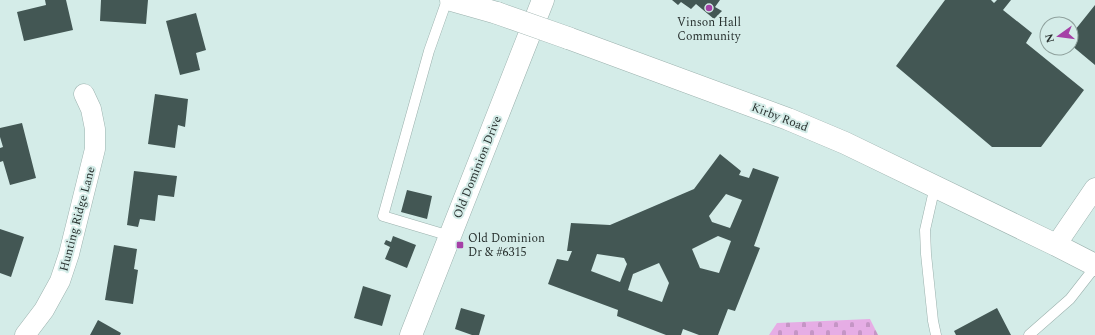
<svg xmlns="http://www.w3.org/2000/svg" width="1095" height="335" viewBox="0 0 1095 335" font-family="Spectral,serif">
  <defs>
    <pattern id="cemetery-stones" width="16" height="16" patternUnits="userSpaceOnUse"><rect width="16" height="16" fill="#e6ade5"/><path d="M2 7V4a2 2 0 0 1 4 0v3zM10 15v-3a2 2 0 0 1 4 0v3z" fill="#c595c5"/></pattern>
  </defs>
  <rect width="100%" height="100%" fill="#d4ece8"/>
  <!-- cemetery -->
  <path fill="url(#cemetery-stones)" d="M870,319L878,335H769L777,323Z"/>
  <!-- building -->
  <path fill="#435754" fill-rule="evenodd" d="M45,0H66L73,30L24,41L17,12L46,5Z
    M101,0H148L146,24L100,21Z
    M672,0H720L715,7L722,11L714,19L696,4L691,9L681,2L678,5Z
    M945,0H991L994,3L997,0H1011L1003,10L1032,33L1026,43L1084,90L1041,147H992L896,66Z
    M1095,5V65L1071,45V35Z
    M196,13L206,50L196,53L200,70L180,75L166,21Z
    M155,94L188,99L185,127L178,125L175,148L148,144Z
    M22,123L36,178L10,185L3,161L0,162V148L3,147L0,137V128Z
    M720,154L741,171L739,175L749,178L753,168L779,177L754,246L760,248L735,311L728,309L718,335H699L683,329L681,335H666L617,316L618,310L548,284L557,259L568,261L572,251H567L571,223L610,225L694,189ZM726,194L742,200L730,228L712,222L709,216ZM718,236L731,241L719,273L700,268L692,249ZM597,254L624,258L627,264L620,282L591,271ZM659,263L669,283L662,302L628,290L633,274Z
    M134,171L177,176L174,197L158,195L155,221L140,219L138,227L127,225Z
    M407,190L432,196L427,219L401,212Z
    M0,229L24,237L11,277L0,273Z
    M393,236L416,245L407,268L385,259L390,247L384,244L386,240L391,242Z
    M114,245L137,249L134,269L138,270L133,304L105,300Z
    M363,286L391,295L382,326L354,318Z
    M461,308L485,315L479,335H472L455,329Z
    M997,308L1011,335H956L954,331Z
    M98,320L121,333L120,335H90Z"/>
  <g fill="none" stroke-linecap="round" stroke-linejoin="round">
    <defs>
      <path id="service" d="M447,0L429,51L383,216L450,236
        M935,186L925,230L926,254L933,321L936,335
        M1029,335L1070,299L1095,267"/>
      <path id="minor" d="M1056,245L1095,188
        M25,335L44,310L60,281L69,254L95,149V129L91,109L84,94"/>
      <path id="secondary" d="M451,0L497,13
        M568,38L788,119L845,143L1056,245L1095,265"/>
      <path id="primary" d="M411,335L543,0"/>
    </defs>
    <!-- service casing -->
    <use href="#service" stroke="#9bb1ad" stroke-width="11"/>
    <!-- minor casing -->
    <use href="#minor" stroke="#9bb1ad" stroke-width="21"/>
    <!-- secondary casing -->
    <use href="#secondary" stroke="#9bb1ad" stroke-width="23"/>
    <!-- primary casing -->
    <use href="#primary" stroke="#9bb1ad" stroke-width="23"/>
    <!-- service -->
    <use href="#service" stroke="#fff" stroke-width="10"/>
    <!-- minor -->
    <use href="#minor" stroke="#fff" stroke-width="20"/>
    <!-- secondary -->
    <use href="#secondary" stroke="#fff" stroke-width="22"/>
    <!-- primary -->
    <use href="#primary" stroke="#fff" stroke-width="22"/>
    <defs>
      <path id="secondary-bridge" d="M497,13L568,38"/>
    </defs>
    <!-- secondary-bridge casing -->
    <use href="#secondary-bridge" stroke="#9bb1ad" stroke-width="23" stroke-linecap="butt"/>
    <!-- secondary-bridge -->
    <use href="#secondary-bridge" stroke="#fff" stroke-width="22"/>
  </g>
  <!-- markers -->
  <g fill="#a541a7" stroke="#d4ece8" stroke-width="1.5">
    <circle cx="709" cy="8" r="4"/>
    <rect x="456" y="241" width="8" height="8" rx="2"/>
  </g>
  <g text-anchor="middle" stroke-width="4" stroke-linejoin="round" paint-order="stroke">
    <!-- poi labels -->
    <g font-size="12" fill="#293230" stroke="#d4ece8">
      <text x="709" y="26">Vinson Hall<tspan x="709" dy="14">Community</tspan></text>
      <text x="468" y="242" text-anchor="start">Old Dominion<tspan x="468" dy="14">Dr &amp; #6315</tspan></text>
    </g>
    <!-- street labels -->
    <g font-size="12" fill="#293230" stroke="#d4ece8">
      <text transform="translate(780 117) rotate(21)" y="4">Kirby Road</text>
      <text transform="translate(477 167) rotate(-68)" y="4">Old Dominion Drive</text>
      <text transform="translate(77 219) rotate(-75)" y="4">Hunting Ridge Lane</text>
    </g>
  </g>
  <!-- north arrow -->
  <g transform="translate(1059 36) rotate(256)"><circle r="19" fill="#d4ece8" stroke="#90a29e"/>
  <path d="M0-3L7 15L0 10L-7 15Z" fill="#a541a7"/>
  <text y="-6" font-size="11" font-weight="bold" text-anchor="middle" fill="#293230">N</text>
  </g>
</svg>
